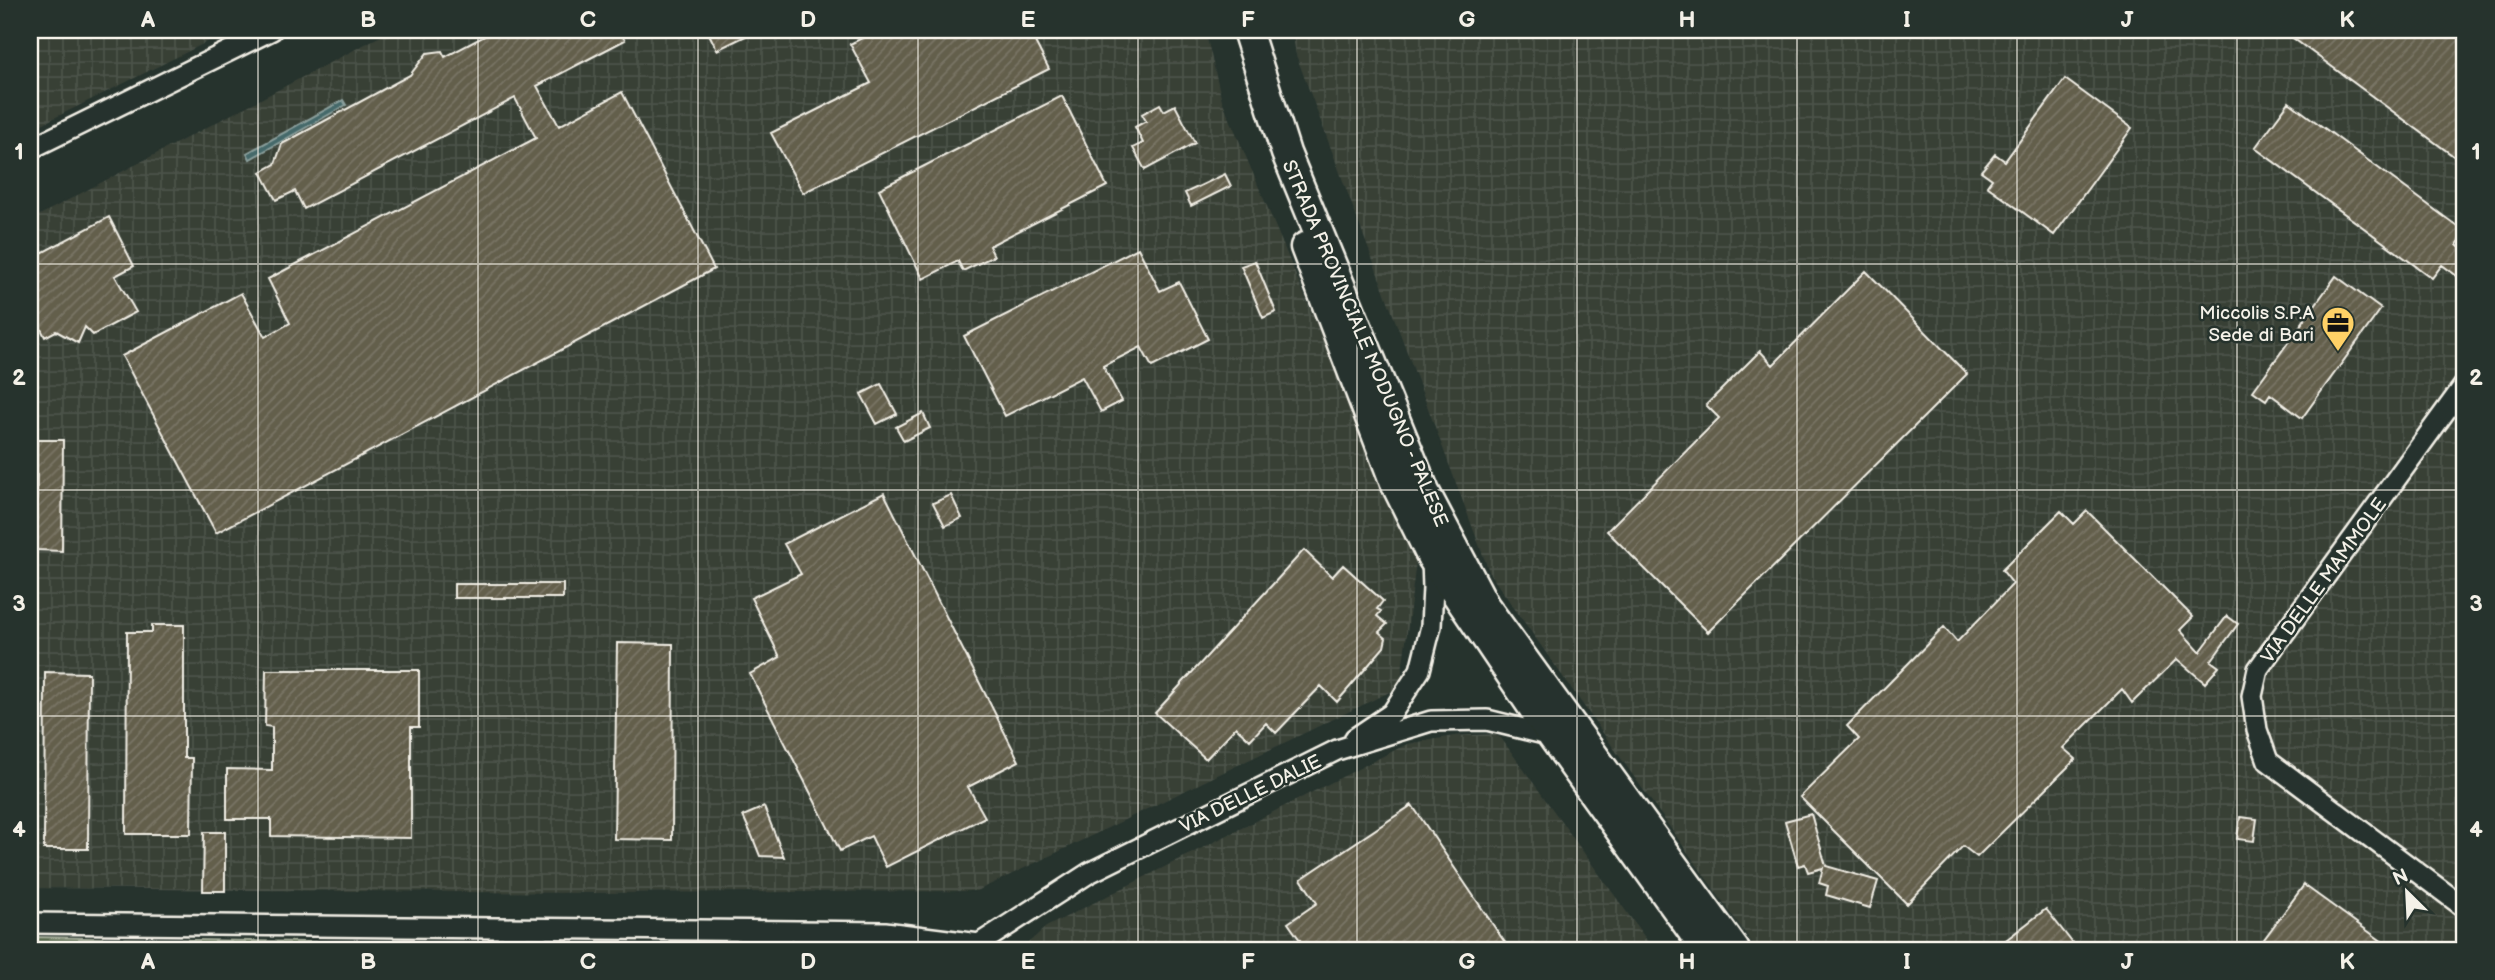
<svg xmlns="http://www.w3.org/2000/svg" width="2495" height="980" viewBox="0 0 2495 980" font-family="'Balsamiq Sans',sans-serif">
  <defs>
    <pattern id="industrial-grid" width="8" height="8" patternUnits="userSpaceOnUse" patternTransform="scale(1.75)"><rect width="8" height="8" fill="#384036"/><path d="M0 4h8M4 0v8" fill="none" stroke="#4c5349"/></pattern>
    <pattern id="building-hatch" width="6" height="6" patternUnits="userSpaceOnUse" patternTransform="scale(1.75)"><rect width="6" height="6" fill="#635e4c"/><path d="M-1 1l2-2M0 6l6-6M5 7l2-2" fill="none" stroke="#7a7666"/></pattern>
  </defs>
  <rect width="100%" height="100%" fill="#26332d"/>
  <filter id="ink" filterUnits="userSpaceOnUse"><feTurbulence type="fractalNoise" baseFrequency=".0143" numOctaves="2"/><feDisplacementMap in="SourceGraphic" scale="14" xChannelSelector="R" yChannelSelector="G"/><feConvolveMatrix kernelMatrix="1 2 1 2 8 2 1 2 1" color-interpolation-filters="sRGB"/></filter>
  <g filter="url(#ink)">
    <!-- industrial -->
    <path fill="url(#industrial-grid)" d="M30,30H195L209,41L30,130Z
      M392,30H1205L1222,100L1374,460L1417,554L1400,687L977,891L587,893L30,888V220Z
      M1292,30H2465V950H1757L1490,574L1296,55Z
      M1493,734L1501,738L1654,950H1020L1046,927L1407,744L1454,736Z
      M525,946L850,947L854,950H525Z"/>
    <!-- green -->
    <path fill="#596b4e" stroke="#a6ae9b" stroke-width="2" d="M30,937L525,946V950H30Z"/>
    <!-- water -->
    <path fill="#45696a" stroke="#8b9f9c" stroke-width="2" d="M343,100L346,105L250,159L247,153Z"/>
    <!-- building -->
    <path fill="url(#building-hatch)" stroke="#f4f1e8" stroke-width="2" d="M496,30H619L625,40L537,86L559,126L622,92L714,269L216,533L122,356L241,293L265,337L290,323L268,279L536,138L515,98L304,209L295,191L276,200L261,172L275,164L282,144L410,75L427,53L442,51L445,57Z
      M707,30H758L717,50Z
      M878,30H1029L1049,69L803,193L771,133L871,83L850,44Z
      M2282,30H2465V152L2459,160Z
      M2065,79L2132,128L2054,235L1987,186L1992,179L1981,171L1995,154L2005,161Z
      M1062,96L1107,186L989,246L994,256L963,271L958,261L923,279L879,189Z
      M2289,102L2465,232L2457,245L2465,252V264L2457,276L2442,265L2432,278L2255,148Z
      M1160,104L1164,111L1175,105L1195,143L1145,170L1133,148L1143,143L1135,127L1146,121L1142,114Z
      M1225,174L1231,186L1191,206L1185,193Z
      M109,217L134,266L115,276L136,312L93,335L85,327L78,343L56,331L45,337L30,307V259Z
      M1138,248L1160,291L1179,282L1208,339L1152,367L1141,347L1103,366L1122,401L1101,412L1082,377L1005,416L964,336Z
      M1255,261L1276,312L1263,318L1241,266Z
      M1866,271L1967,374L1708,632L1607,531L1719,418L1706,405L1760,351L1773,365Z
      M2336,276L2381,309L2302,418L2270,394L2266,400L2253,391Z
      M881,384L897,414L877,424L861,394Z
      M923,413L930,428L904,441L896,427Z
      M37,440H63L62,551L36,550Z
      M884,493L1019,761L968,787L985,817L886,867L871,836L840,851L750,674L780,657L751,598L801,574L784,544Z
      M951,495L962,518L945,526L933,503Z
      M2061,511L2074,524L2087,511L2193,617L2180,630L2200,652L2227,616L2238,624L2211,661L2219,667L2205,683L2177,659L2132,703L2122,689L2063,748L2076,759L1977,857L1963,846L1907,904L1800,797L1859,739L1847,726L1944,627L1957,642L2013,584L2002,570Z
      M1304,550L1332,577L1343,565L1383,601L1377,609L1381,611L1377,616L1387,624L1379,632L1386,638L1384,647L1337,702L1321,686L1276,733L1266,723L1250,740L1236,727L1206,759L1155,713Z
      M454,584H563V598H454Z
      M152,625H184V758H192L191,834H126L127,632H152Z
      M617,643L673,644L672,840L614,839Z
      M266,670H419V727H411V838L271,836V819H227V769L272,770V727L265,726Z
      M45,672L89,673L88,849H44Z
      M1412,805L1510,950H1307L1288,923L1317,903L1301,879Z
      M764,807L784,857L760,856L752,836L743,816Z
      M1811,814L1826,866L1878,881L1870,908L1826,895L1828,886L1819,883L1823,868L1808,872L1805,864L1798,866L1785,821Z
      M2240,817L2257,819L2254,841L2237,839Z
      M204,832H225V891H203Z
      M2304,885L2394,950H2256Z
      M2046,909L2078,950H1993Z"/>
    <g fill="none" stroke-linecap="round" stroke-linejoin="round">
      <defs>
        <path id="street" d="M30,149L272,30
          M2465,384L2258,669L2252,696L2257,730L2268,761L2465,908
          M1355,738L1392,713L1420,670L1431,626L1433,588L1432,559
          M30,923L885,932L979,944
          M974,950L979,944L1089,873L1337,750L1431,721L1487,720L1552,736"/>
        <path id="secondary" d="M1247,30L1286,153L1425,492L1485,606L1735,950
          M1305,247L1394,481L1432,558L1552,736L1706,950"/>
      </defs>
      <!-- street casing -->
      <use href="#street" stroke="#f4f1e8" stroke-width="24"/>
      <!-- secondary casing -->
      <use href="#secondary" stroke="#f4f1e8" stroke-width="33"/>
      <!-- street -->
      <use href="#street" stroke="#26332d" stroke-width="19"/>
      <!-- secondary -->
      <use href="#secondary" stroke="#26332d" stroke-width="28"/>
    </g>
  </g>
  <!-- grid -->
  <path fill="none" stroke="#f4f1e8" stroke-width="2" stroke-opacity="0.55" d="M258,30V950M478,30V950M698,30V950M918,30V950M1138,30V950M1357,30V950M1577,30V950M1797,30V950M2017,30V950M2237,30V950M30,264H2465M30,490H2465M30,716H2465"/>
  <!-- icons -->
  <defs>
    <symbol id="office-pin" viewBox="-11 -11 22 30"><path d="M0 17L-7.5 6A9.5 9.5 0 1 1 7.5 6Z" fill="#ffd166" stroke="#26332d"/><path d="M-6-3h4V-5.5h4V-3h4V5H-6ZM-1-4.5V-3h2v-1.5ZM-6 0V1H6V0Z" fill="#111"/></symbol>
  </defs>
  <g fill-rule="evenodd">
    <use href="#office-pin" x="2319" y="304" width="38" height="52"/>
  </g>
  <g text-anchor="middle" stroke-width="5" stroke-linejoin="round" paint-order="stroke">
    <!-- poi labels -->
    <g font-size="19" fill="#f4f1e8" stroke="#26332d" text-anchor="end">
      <text x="2314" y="319">Miccolis S.P.A<tspan x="2314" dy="22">Sede di Bari</tspan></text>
    </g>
    <!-- street labels -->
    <g font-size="19" fill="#f4f1e8" stroke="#26332d">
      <text transform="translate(1366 343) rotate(67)" y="7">STRADA PROVINCIALE MODUGNO - PALESE</text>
      <text transform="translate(2323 580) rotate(-54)" y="7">VIA DELLE MAMMOLE</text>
      <text transform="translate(1250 793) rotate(-26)" y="7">VIA DELLE DALIE</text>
    </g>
  </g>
  <!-- margin -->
  <rect width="2495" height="980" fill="none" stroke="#26332d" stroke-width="77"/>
  <!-- north arrow -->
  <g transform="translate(2407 892) rotate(336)" stroke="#26332d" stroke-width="5" paint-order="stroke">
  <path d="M0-5L12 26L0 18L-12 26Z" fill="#f4f1e8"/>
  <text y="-10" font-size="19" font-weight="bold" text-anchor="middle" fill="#f4f1e8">N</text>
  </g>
  <rect x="38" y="38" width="2418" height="904" fill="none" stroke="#f4f1e8" stroke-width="2.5"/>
  <g font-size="23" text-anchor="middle" font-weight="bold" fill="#f4f1e8">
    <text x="148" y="27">A</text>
    <text x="368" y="27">B</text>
    <text x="588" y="27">C</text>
    <text x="808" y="27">D</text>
    <text x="1028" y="27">E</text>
    <text x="1248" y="27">F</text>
    <text x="1467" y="27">G</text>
    <text x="1687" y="27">H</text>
    <text x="1907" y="27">I</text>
    <text x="2127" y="27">J</text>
    <text x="2347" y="27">K</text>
    <text x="19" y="159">1</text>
    <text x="2476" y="159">1</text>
    <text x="19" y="385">2</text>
    <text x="2476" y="385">2</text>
    <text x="19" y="611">3</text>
    <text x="2476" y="611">3</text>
    <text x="19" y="837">4</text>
    <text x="2476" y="837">4</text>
    <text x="148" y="969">A</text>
    <text x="368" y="969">B</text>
    <text x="588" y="969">C</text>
    <text x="808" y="969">D</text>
    <text x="1028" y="969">E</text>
    <text x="1248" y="969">F</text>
    <text x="1467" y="969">G</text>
    <text x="1687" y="969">H</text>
    <text x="1907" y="969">I</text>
    <text x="2127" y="969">J</text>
    <text x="2347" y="969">K</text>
  </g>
</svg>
